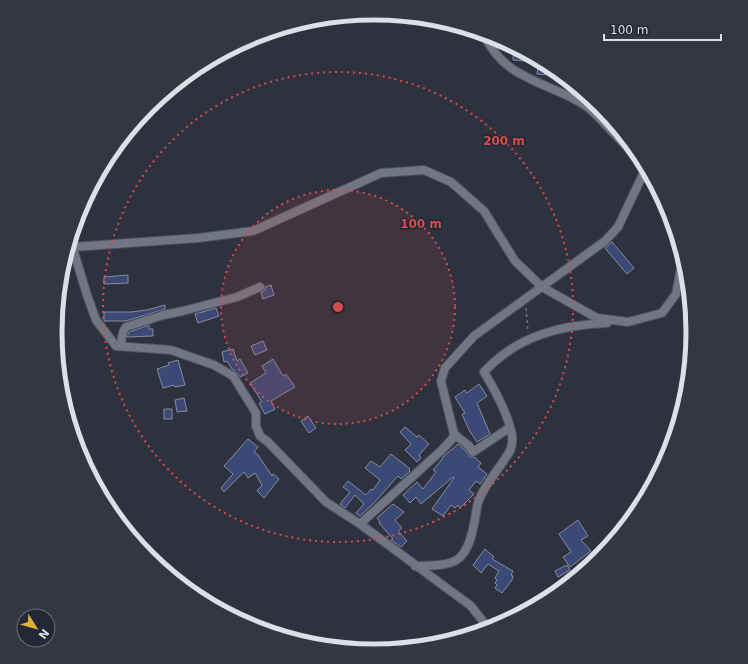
<svg xmlns="http://www.w3.org/2000/svg" width="748" height="664" viewBox="0 0 748 664" font-family="'DejaVu Sans',sans-serif">
  <rect width="100%" height="100%" fill="#2d323e"/>
  <!-- building -->
  <path fill="#3b4977" stroke="#868c9b" d="M445,22L458,26L465,28L461,34L444,24Z
    M514,47L527,54L526,61L513,60Z
    M539,60L551,67V75L537,74Z
    M612,242L634,268L627,274L605,248Z
    M128,275V283L104,284V277Z
    M271,285L274,295L263,299L261,293L265,290V287Z
    M165,305V309L126,321H104V312H131L147,310Z
    M216,308L219,316L198,323L195,314Z
    M149,325V329H153V336L127,337L129,332Z
    M263,341L267,350L255,355L251,346Z
    M233,349L237,361L240,359L248,373L240,377L237,373L232,369L227,361L224,362L222,352Z
    M273,359L283,376L286,374L295,387L271,401L275,409L265,414L259,403L262,402L250,383L266,373L262,366Z
    M178,360L185,385L175,387L174,385L163,388L157,369L169,365L168,363Z
    M479,384L487,396L477,403L490,434L477,442L469,430L462,414L465,413L455,397L465,390L467,393Z
    M184,398L187,411L177,412L175,400Z
    M164,409H172V419H164Z
    M308,416L316,428L309,433L301,421Z
    M405,427L417,437L419,435L429,444L419,455L421,458L417,462L405,450L411,444L400,432Z
    M248,439L258,447L254,452L258,455L272,476L273,474L279,479L264,498L257,491L262,485L255,473L248,478L244,472L224,492L221,488L233,474L224,466Z
    M458,444L465,450L470,457H474L481,463L478,467L487,474L480,484L476,481L469,490L474,494L460,508L458,505L455,508L451,505L443,516L432,509L454,478L453,477L421,504L416,497L410,503L403,495L417,482L423,489L436,472L433,470L443,458V457Z
    M391,454L410,469L409,470L410,471L401,479L398,476L373,504L360,516L356,513L364,504L355,495L345,508L340,504L350,492L343,487L348,481L366,495L371,489L373,490L380,480L365,468L371,461L380,467Z
    M393,504L404,512L395,520L402,528L398,531L407,541L401,547L391,540L393,539L379,523L380,522L377,518Z
    M578,520L588,536L581,540L591,551L570,567L563,557L571,552L559,534Z
    M485,549L494,557L492,559L513,571L511,575L513,576L512,580L502,593L495,588L497,585L495,583L497,580L495,578L499,571L488,564L481,573L473,565Z
    M567,565L570,570L558,577L555,571Z"/>
  <g fill="none" stroke-linecap="round" stroke-linejoin="round">
    <defs>
      <path id="minor" d="M484,34C503,80 550,82 586,106C592,110 597,116 602,121C613,132 623,143 634,154L642,159
        M70,239L87,295L96,320L116,346L171,350L214,365L233,376L256,413V426L260,436L268,442L326,502L360,524L471,606L489,629
        M73,247L198,238L253,231L381,173L424,170L451,182L484,211L515,261L542,287L597,318L628,322L662,313L676,294L683,258
        M121,346C122,340 121,332 126,327L163,315L183,311L237,297L260,287
        M454,434L469,446L473,452L509,428
        M360,524L442,450L453,438L454,434L441,381L445,368L474,336L605,241L618,227L646,168
        M415,566C453,565 466,566 474,524C476,517 476,507 479,500C485,483 501,467 510,451C512,446 513,441 512,435C508,415 495,390 484,372C517,336 560,325 607,323"/>
    </defs>
    <!-- minor casing -->
    <use href="#minor" stroke="#4d505b" stroke-width="10"/>
    <!-- path -->
    <path stroke="#6e727c" stroke-width="1.5" stroke-dasharray="3 3" stroke-linecap="butt" d="M526,308L528,332"/>
    <!-- minor -->
    <use href="#minor" stroke="#717685" stroke-width="8"/>
  </g>
  <!-- distance rings -->
  <circle cx="338" cy="307" r="117" fill="#d74d4e" fill-opacity=".12"/>
  <g fill="none" stroke="#d74d4e" stroke-width="2" stroke-dasharray="2 4">
    <circle cx="338" cy="307" r="117"/>
    <circle cx="338" cy="307" r="235"/>
  </g>
  <!-- crop -->
  <path d="M0 0H748V664H0ZM62 332a312 312 0 1 1 624 0a312 312 0 1 1-624 0Z" fill="#333742" fill-rule="evenodd"/>
  <path fill="none" stroke="#dcdfe7" stroke-width="5" d="M62 332a312 312 0 1 1 624 0a312 312 0 1 1-624 0Z"/>
  <circle cx="338" cy="307" r="6" fill="#d74d4e" stroke="#242834" stroke-width="2"/>
  <g font-size="12" text-anchor="middle" font-weight="bold" fill="#d74d4e" stroke="#242834" stroke-width="3" stroke-linejoin="round" paint-order="stroke">
    <text x="504" y="145">200 m</text>
    <text x="421" y="228">100 m</text>
  </g>
  <!-- north arrow -->
  <g transform="translate(36 628) rotate(127)"><circle r="19" fill="#242834" stroke="#6e717c"/>
  <path d="M0-3L7 15L0 10L-7 15Z" fill="#dbb233"/>
  <text y="-6" font-size="11" font-weight="bold" text-anchor="middle" fill="#dcdfe7">N</text>
  </g>
  <!-- scale -->
  <path d="M604 34v6h117v-6" fill="none" stroke="#dcdfe7" stroke-width="2"/>
  <text x="610" y="34" font-size="12" fill="#dcdfe7" stroke="#242834" stroke-width="3" paint-order="stroke">100 m</text>
</svg>
